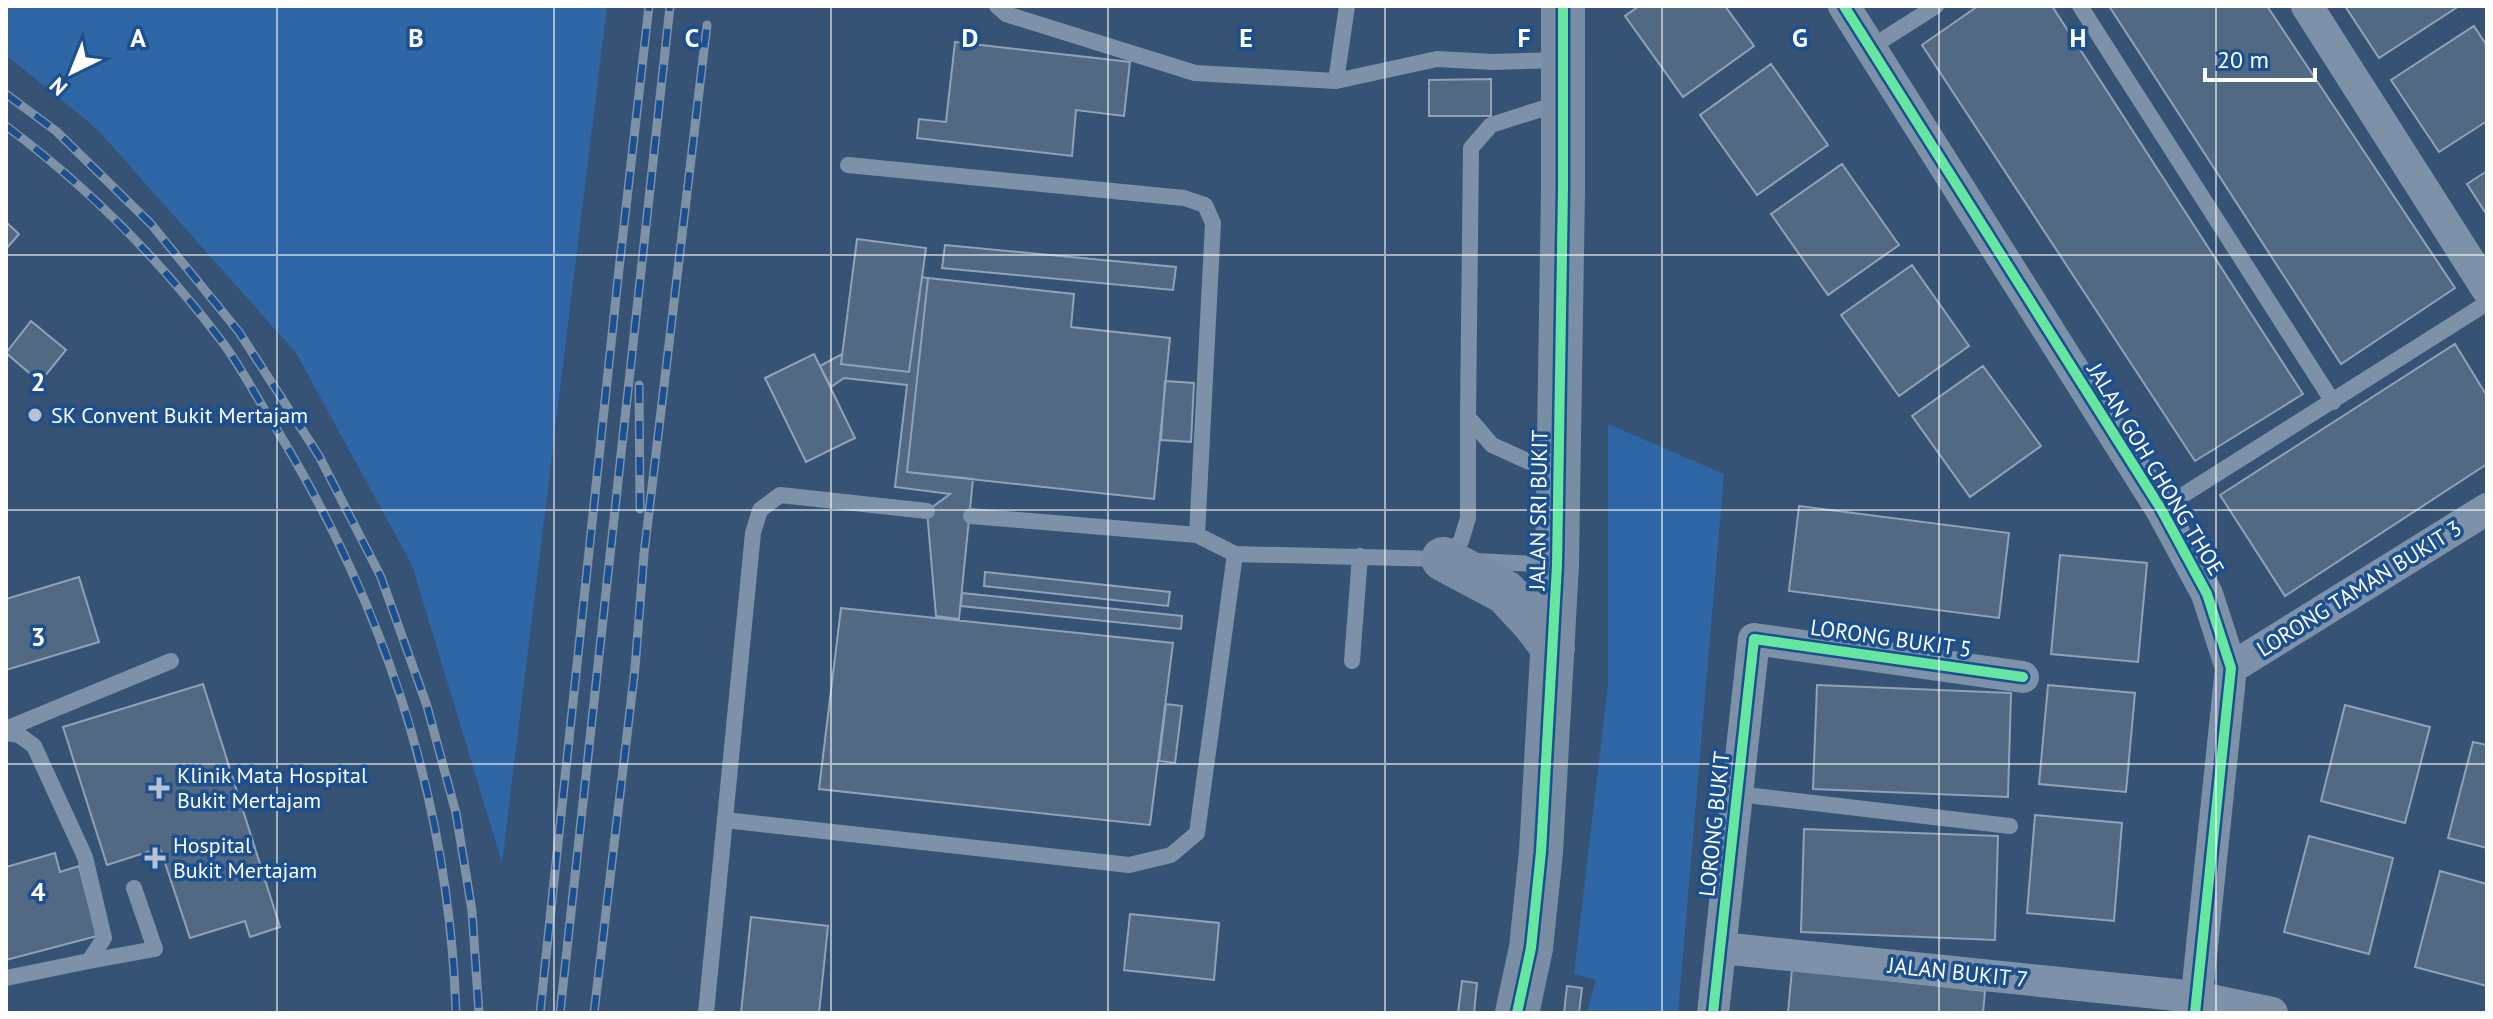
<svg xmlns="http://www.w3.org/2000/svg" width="2493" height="1019" viewBox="0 0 2493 1019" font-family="'PT Sans',sans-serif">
  <rect width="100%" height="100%" fill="#365274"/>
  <!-- green -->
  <path fill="#2f66a5" d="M6,6H607L502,863L412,565L296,353L96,128L6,55Z
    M1608,424L1724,474L1678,1013H1587L1596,980L1574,974L1608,685Z"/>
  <!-- building -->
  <path fill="#526984" stroke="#92a2b6" stroke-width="2" d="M1639,6H1725L1754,46L1683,97L1625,16Z
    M1978,6H2052L2303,394L2195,461L1922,45Z
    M2109,6H2267L2455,288L2341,364Z
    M2345,6H2459L2379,58Z
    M2474,26L2487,46V121L2439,152L2391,80Z
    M955,42L1130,62L1124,116L1076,110L1072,156L917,138L919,119L946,122Z
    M1771,64L1828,145L1757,195L1700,115Z
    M1491,79V116H1429V80Z
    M1842,164L1899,245L1828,295L1771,214Z
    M2487,171V215L2467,184Z
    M6,222L19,234L6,249Z
    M857,239L926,248L909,372L841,364Z
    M945,245L1176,267L1173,290L942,268Z
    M1912,265L1969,346L1899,396L1841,315Z
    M922,277L928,278L907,472L973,479L959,619L936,616L927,511L950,494L895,487L907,385L844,378L831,387L820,366L842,354L841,364L909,372Z
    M928,278L1074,294L1071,327L1170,338L1154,499L907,472Z
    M31,321L66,350L40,382L6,353Z
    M2455,344L2487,396V464L2285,596L2220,495Z
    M814,354L855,438L806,462L765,378Z
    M1983,366L2041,446L1970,497L1912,416Z
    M1165,381L1194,383L1191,442L1161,440Z
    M1799,506L2009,533L1999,618L1789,591Z
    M2060,555L2147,563L2138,662L2051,654Z
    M985,572L1170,592L1168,606L984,586Z
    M79,577L99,642L6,670V599Z
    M962,593L1182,616L1181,629L961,606Z
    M841,608L1173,643L1150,825L819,789Z
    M203,684L280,927L250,937L245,921L190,938L160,848L107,865L63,727Z
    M1817,685L2011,693L2008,797L1813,789Z
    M2048,685L2135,693L2126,792L2039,784Z
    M1166,704L1182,706L1175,763L1159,761Z
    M2345,705L2430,727L2405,823L2321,801Z
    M2473,742L2487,745V848L2448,838Z
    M2035,815L2122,823L2114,921L2027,913Z
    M1804,829L1998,836L1995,940L1801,932Z
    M2309,836L2393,858L2369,954L2284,932Z
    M55,853L60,872L79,866L97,936L6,960V867Z
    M2440,871L2487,884V986L2415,967Z
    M1130,914L1219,923L1214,980L1124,970Z
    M751,917L828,926L819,1013H741Z
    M1792,969L1985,991L1983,1013H1788Z
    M1462,981L1477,983L1474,1013H1458Z
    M1567,986L1582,988L1579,1013H1564Z"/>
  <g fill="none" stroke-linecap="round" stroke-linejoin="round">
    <!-- lane -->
    <path stroke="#7d92a8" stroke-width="16" d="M997,6L1006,14L1195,73L1336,81L1437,59L1493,62L1562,60
      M2080,6L2333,402
      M1870,48L1936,6
      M1336,81L1347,6
      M848,165L1184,198L1205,205L1213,223L1197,535
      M1554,473L1492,445L1468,417L1471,148L1491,125L1560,103
      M2161,509L2487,303
      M971,516L1197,535L1235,554L1440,559
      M1444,558L1461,541L1468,518V417
      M1475,561L1556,565
      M1352,661L1360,556
      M6,729L171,661
      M6,733L19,735L34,746L85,857L104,938L89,961L6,978
      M1738,794L2010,826
      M725,820L1129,865L1171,855L1197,833L1235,554
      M89,961L155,949L134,888
      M706,1013L753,533L760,510L780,495L927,511"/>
    <!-- street -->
    <path stroke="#7d92a8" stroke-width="32" d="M1844,6L2161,509L2207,594L2231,668L2195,1013
      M2307,6L2487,289
      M2231,668L2487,509
      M1721,948L2196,997L2272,1013
      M1713,1013L1754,639L2023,677"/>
    <!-- secondary -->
    <path stroke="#798da4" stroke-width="44" d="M1443,559L1505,592L1533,622L1553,648
      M1517,1013L1531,948L1541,852L1557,565L1563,189V6"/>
    <defs>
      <path id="rail" d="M6,94L56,131L151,224L239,332L319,456L381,577L427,706L456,813L472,911L479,1013
        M6,126C88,187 162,262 223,343C241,367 255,395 271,420C384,603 449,798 456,1013
        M639,385L640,509
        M540,1013L619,269L649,6
        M560,1013L670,6
        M594,1013L635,668L644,554L707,25"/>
    </defs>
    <!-- rail casing -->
    <use href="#rail" stroke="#7e92a7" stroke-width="9"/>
    <!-- rail -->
    <use href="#rail" stroke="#1b4f8f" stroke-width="6" stroke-dasharray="18" stroke-linecap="butt"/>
    <defs>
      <path id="cycleway" d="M1844,6L2161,509L2207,594L2231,668L2195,1013
        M1517,1013L1531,948L1541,852L1557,565L1563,189V6
        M1713,1013L1754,639L2023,677"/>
    </defs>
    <!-- cycleway casing -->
    <use href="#cycleway" stroke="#1b4f8f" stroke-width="15"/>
    <!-- cycleway -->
    <use href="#cycleway" stroke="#66e7a1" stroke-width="10"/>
  </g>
  <!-- grid -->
  <path fill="none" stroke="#fff" stroke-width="2" stroke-opacity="0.55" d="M277,6V1013M554,6V1013M831,6V1013M1108,6V1013M1385,6V1013M1662,6V1013M1939,6V1013M2216,6V1013M6,255H2487M6,510H2487M6,764H2487"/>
  <!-- markers -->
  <g fill="#b9c2ce" stroke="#1b4f8f" stroke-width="3">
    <circle cx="35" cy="415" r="8"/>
    <path d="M155 776h8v8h8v8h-8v8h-8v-8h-8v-8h8z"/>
    <path d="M151 846h8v8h8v8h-8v8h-8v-8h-8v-8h8z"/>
  </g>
  <g text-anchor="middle" stroke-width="7" stroke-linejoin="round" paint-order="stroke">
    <!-- poi labels -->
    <g font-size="22" fill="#fff" stroke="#1b4f8f" text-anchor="start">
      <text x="51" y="423">SK Convent Bukit Mertajam</text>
      <text x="177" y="783">Klinik Mata Hospital<tspan x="177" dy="25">Bukit Mertajam</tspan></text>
      <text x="173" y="853">Hospital<tspan x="173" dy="25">Bukit Mertajam</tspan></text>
    </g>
    <!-- street labels -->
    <g font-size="22" fill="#fff" stroke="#1b4f8f">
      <text transform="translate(2156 469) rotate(59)" y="8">JALAN GOH CHONG THOE</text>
      <text transform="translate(1538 510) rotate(-89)" y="8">JALAN SRI BUKIT</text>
      <text transform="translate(2359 588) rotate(-32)" y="8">LORONG TAMAN BUKIT 3</text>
      <text transform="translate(1891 638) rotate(8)" y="8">LORONG BUKIT 5</text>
      <text transform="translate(1714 824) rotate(-84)" y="8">LORONG BUKIT</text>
      <text transform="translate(1958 972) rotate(6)" y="8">JALAN BUKIT 7</text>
    </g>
  </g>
  <g font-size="26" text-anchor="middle" font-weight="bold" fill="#fff" stroke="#1b4f8f" stroke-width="7" stroke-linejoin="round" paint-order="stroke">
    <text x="138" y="47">A</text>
    <text x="416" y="47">B</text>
    <text x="692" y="47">C</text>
    <text x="970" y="47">D</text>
    <text x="1246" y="47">E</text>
    <text x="1524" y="47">F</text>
    <text x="1800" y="47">G</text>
    <text x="2078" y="47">H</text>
    <text x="38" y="391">2</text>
    <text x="38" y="646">3</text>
    <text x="38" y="901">4</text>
  </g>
  <!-- border -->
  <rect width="2493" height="1019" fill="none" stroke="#ffffff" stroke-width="16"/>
  <!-- north arrow -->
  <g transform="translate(72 72) rotate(223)" stroke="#1b4f8f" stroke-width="6" paint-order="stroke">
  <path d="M0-6L14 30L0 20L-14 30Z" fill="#ffffff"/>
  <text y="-12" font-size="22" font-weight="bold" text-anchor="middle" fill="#ffffff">N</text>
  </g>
  <!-- scale -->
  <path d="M2205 68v12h110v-12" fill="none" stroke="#ffffff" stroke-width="4"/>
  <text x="2217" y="68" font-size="24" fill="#ffffff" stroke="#1b4f8f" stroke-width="6" paint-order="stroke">20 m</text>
</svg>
